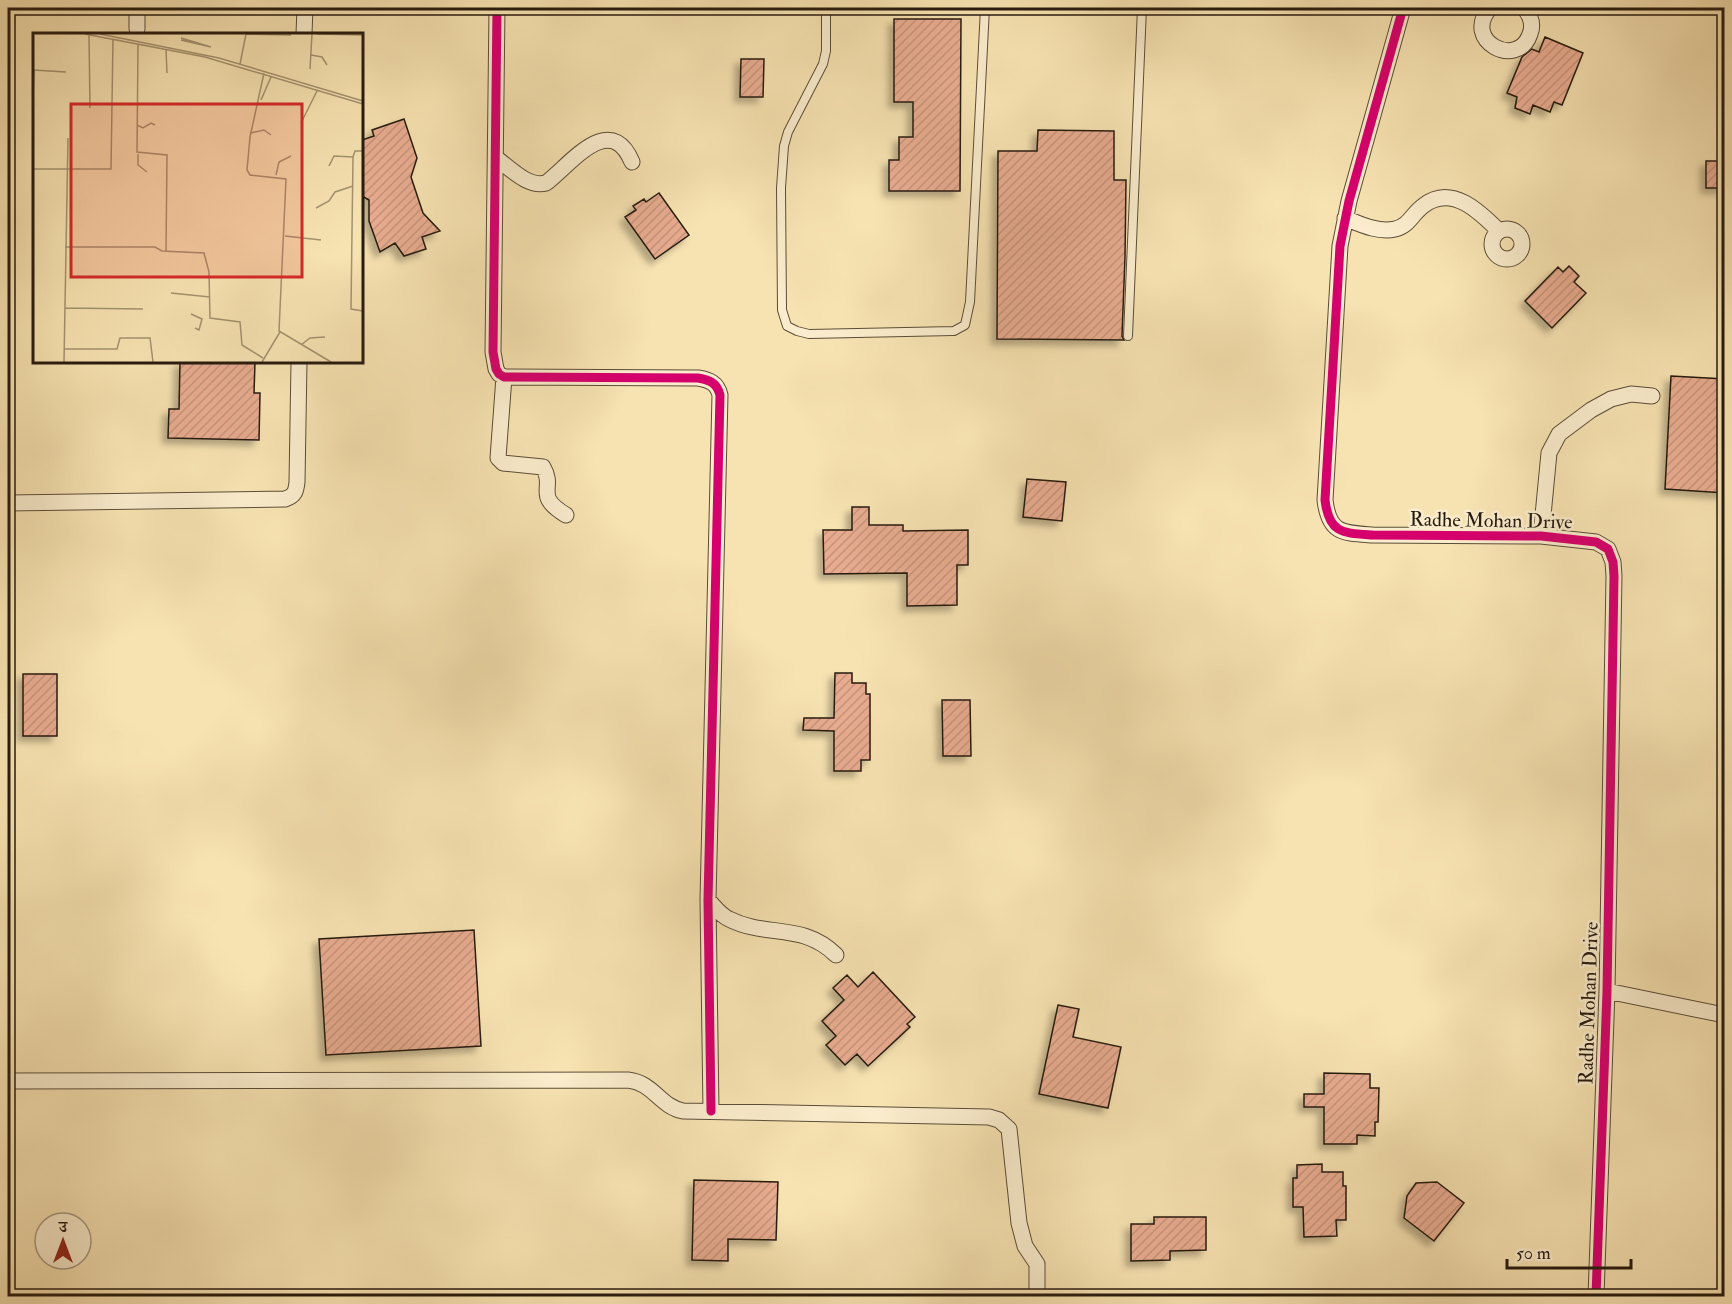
<svg xmlns="http://www.w3.org/2000/svg" width="1732" height="1304" viewBox="0 0 1732 1304" font-family="'IM FELL Double Pica','Noto Serif Devanagari',serif">
  <defs>
    <pattern id="building-hatch" width="6" height="6" patternUnits="userSpaceOnUse" patternTransform="scale(1.5)"><rect width="6" height="6" fill="#e7ab8f"/><path d="M-1 1l2-2M0 6l6-6M5 7l2-2" fill="none" stroke="#c6937a"/></pattern>
    <filter id="shadow"><feDropShadow dx="-5.5" dy="5.5" stdDeviation="3" flood-color="#0004"/></filter>
  </defs>
  <rect width="100%" height="100%" fill="#f7e2b1"/>
  <filter id="stains"><feTurbulence type="fractalNoise" baseFrequency=".00333" numOctaves="4"/><feColorMatrix values="0 0 0 0 .2 0 0 0 0 .09 0 0 0 0 .02 0 0 0 .5 -.17"/></filter>
  <radialGradient id="worn" r=".72"><stop offset=".6" stop-color="#630" stop-opacity="0"/><stop offset="1" stop-color="#630" stop-opacity=".3"/></radialGradient>
  <!-- building -->
  <path fill="url(#building-hatch)" stroke="#271b0f" stroke-width="1.5" filter="url(#shadow)" d="M894,19H961L960,191H889V160H899V137H913V102H894Z
    M1545,37L1583,53L1562,105L1554,102L1550,112L1533,105L1530,114L1515,108L1517,97L1507,93L1522,57L1532,49L1539,52Z
    M741,59H764L763,97H740Z
    M404,119L417,158L411,177L423,213L440,231L422,237L426,249L404,256L395,243L380,252L369,221V200L362,196V140L374,136L372,130Z
    M1038,130L1114,131V180H1126L1125,257L1122,336L1124,340L997,339L998,151H1037Z
    M1706,161H1725V188H1706Z
    M659,193L689,235L655,259L625,217L636,210L633,206L644,199L646,202Z
    M1569,266L1579,276L1574,282L1586,293L1552,328L1525,301L1558,267L1563,272Z
    M180,362H255L254,393H260L259,440L168,438L169,409H179Z
    M1671,376L1725,379V493L1665,489Z
    M1027,479L1066,482L1062,521L1023,517Z
    M852,507H869V525H903V531L968,530V565H957V605L907,606V573L824,574L823,530H852Z
    M835,673H852V683H866V694H870V760H861V771H834V731L803,730L804,718H834Z
    M23,674H57V736H23Z
    M942,700H970L971,756H943Z
    M474,930L481,1046L326,1055L319,939Z
    M873,972L915,1017L907,1024L910,1027L868,1066L857,1054L845,1065L826,1045L836,1036L822,1021L844,1000L833,988L847,975L858,987Z
    M1058,1005L1079,1009L1073,1037L1121,1047L1108,1108L1039,1094Z
    M1324,1073L1370,1074V1088H1379L1378,1122H1375V1136L1357,1135V1144H1324V1107H1304V1094H1324Z
    M1322,1164V1172H1343V1186H1346V1220H1336L1337,1236L1304,1237L1303,1207H1293V1178H1297V1165Z
    M694,1180L778,1182L776,1240L728,1239V1261L692,1260Z
    M1437,1182L1464,1203L1434,1241L1404,1218L1407,1196L1416,1183Z
    M1154,1217H1206V1250L1170,1251V1260L1131,1261V1224H1154Z"/>
  <g fill="none" stroke-linecap="round" stroke-linejoin="round">
    <defs>
      <path id="service" d="M826,8V51L823,64L788,132L784,146L781,188L782,310L787,326L797,331L809,334L954,331L965,325L970,302L985,8
        M1128,336L1142,8"/>
      <path id="minor" d="M497,8L493,352L496,369L499,374L504,377L698,378C710,380 717,383 720,395L708,900L711,1111
        M1403,8L1349,201L1340,246L1325,500C1329,534 1343,533 1373,535L1541,536L1596,542L1608,549L1613,562L1614,576L1607,991L1596,1296
        M1490,8C1461,41 1518,70 1530,34C1534,24 1530,15 1524,8
        M137,29V8
        M304,34L305,8
        M496,158C510,168 528,188 546,183C570,165 610,110 632,162
        M1345,218C1360,224 1378,233 1395,229C1409,226 1412,214 1423,206C1451,183 1480,212 1499,231
        M1492 244a15 15 0 1 1 30 0a15 15 0 1 1-30 0Z
        M504,377L498,458L503,463L543,467C556,489 533,495 566,515
        M8,503L285,499C295,496 296,491 297,482L299,362
        M1541,536L1549,453L1559,434L1591,410L1611,399L1631,394L1652,396
        M708,900C715,907 720,915 729,919C766,938 803,922 836,955
        M1607,991L1724,1015
        M8,1081L628,1080C654,1083 659,1106 683,1111L989,1117L999,1120L1009,1129L1019,1223L1025,1246L1037,1264V1296"/>
    </defs>
    <!-- service casing -->
    <use href="#service" stroke="#5b4d38" stroke-width="10"/>
    <!-- minor casing -->
    <use href="#minor" stroke="#5b4d38" stroke-width="17"/>
    <!-- service -->
    <use href="#service" stroke="#faeccc" stroke-width="8"/>
    <!-- minor -->
    <use href="#minor" stroke="#faeccc" stroke-width="15"/>
    <defs>
      <path id="cycleway" d="M497,8L493,352L496,369L499,374L504,377L698,378C710,380 717,383 720,395L708,900L711,1111
        M1403,8L1349,201L1340,246L1325,500C1329,534 1343,533 1373,535L1541,536L1596,542L1608,549L1613,562L1614,576L1607,991L1596,1296"/>
    </defs>
    <!-- cycleway casing -->
    <use href="#cycleway" stroke="#faeccc" stroke-width="13"/>
    <!-- cycleway -->
    <use href="#cycleway" stroke="#d6006c" stroke-width="9"/>
  </g>
  <g text-anchor="middle" stroke-width="5" stroke-linejoin="round" paint-order="stroke">
    <!-- street labels -->
    <g font-size="20" fill="#271b0f" stroke="#faeccc">
      <text transform="translate(1491 520) rotate(1)" y="7">Radhe Mohan Drive</text>
      <text transform="translate(1588 1003) rotate(-88)" y="7">Radhe Mohan Drive</text>
    </g>
  </g>
  <!-- overview -->
  <g transform="translate(33 33)">
    <rect width="330" height="330" fill="#f7e2b1"/>
    <path fill="none" stroke="#a49270" stroke-width="1.5" d="M52,1L172,24L330,71M67,1L186,25L330,68M284,1L330,2M56,2L57,75M148,7L178,14L148,5M105,11L104,119L134,122L133,218M133,17L134,40M278,22L289,24L294,32M207,31L213,1L258,2M277,36L279,1M0,37L33,39M231,40L217,104L214,137L217,142L253,146L246,298L298,329M0,63L1,37M228,67L238,44M268,90L284,58M104,92L110,95L118,90L122,92M217,100L231,97L238,102M330,118H322L320,124L318,276L330,278M105,121V132L114,139M296,133L301,123L320,124M0,136H78L80,6M243,142L246,129L258,123M283,175L296,168L302,159L320,153M252,203L288,207M32,214H122L129,218L171,220L176,239L177,285L207,289L209,312L230,325M138,260L177,264M32,275L110,276M158,281L169,286L166,297L162,295M268,312L277,305L292,304M32,316H84L87,305H117L120,329M31,329L35,105M229,329L247,299"/>
    <path fill="#d62828" fill-opacity="0.15" stroke="#d62828" stroke-width="3" d="M38,71H269V244H38Z"/>
    <rect width="330" height="330" fill="none" stroke="#271b0f" stroke-width="3"/>
  </g>
  <!-- margin -->
  <rect width="1732" height="1304" fill="none" stroke="#f7e2b1" stroke-width="30"/>
  <rect x="9" y="9" width="1714" height="1286" fill="none" stroke="#271b0f" stroke-width="3"/>
  <rect x="15" y="15" width="1702" height="1274" fill="none" stroke="#271b0f" stroke-width="1.5"/>
  <!-- north arrow -->
  <g transform="translate(63 1241)"><circle r="28" fill="#faeccc" stroke="#a69880" stroke-width="1.5"/>
  <path d="M0-4.5L10 22L0 15L-10 22Z" fill="#8f2418"/>
  <text y="-9" font-size="16" font-weight="bold" text-anchor="middle" fill="#271b0f">उ</text>
  </g>
  <!-- scale -->
  <path d="M1507 1259v9h124v-9" fill="none" stroke="#271b0f" stroke-width="3"/>
  <text x="1516" y="1259" font-size="18" fill="#271b0f" stroke="#faeccc" stroke-width="4.5" paint-order="stroke">50 m</text>
  <rect width="100%" height="100%" filter="url(#stains)"/>
  <rect width="100%" height="100%" fill="url(#worn)"/>
</svg>
